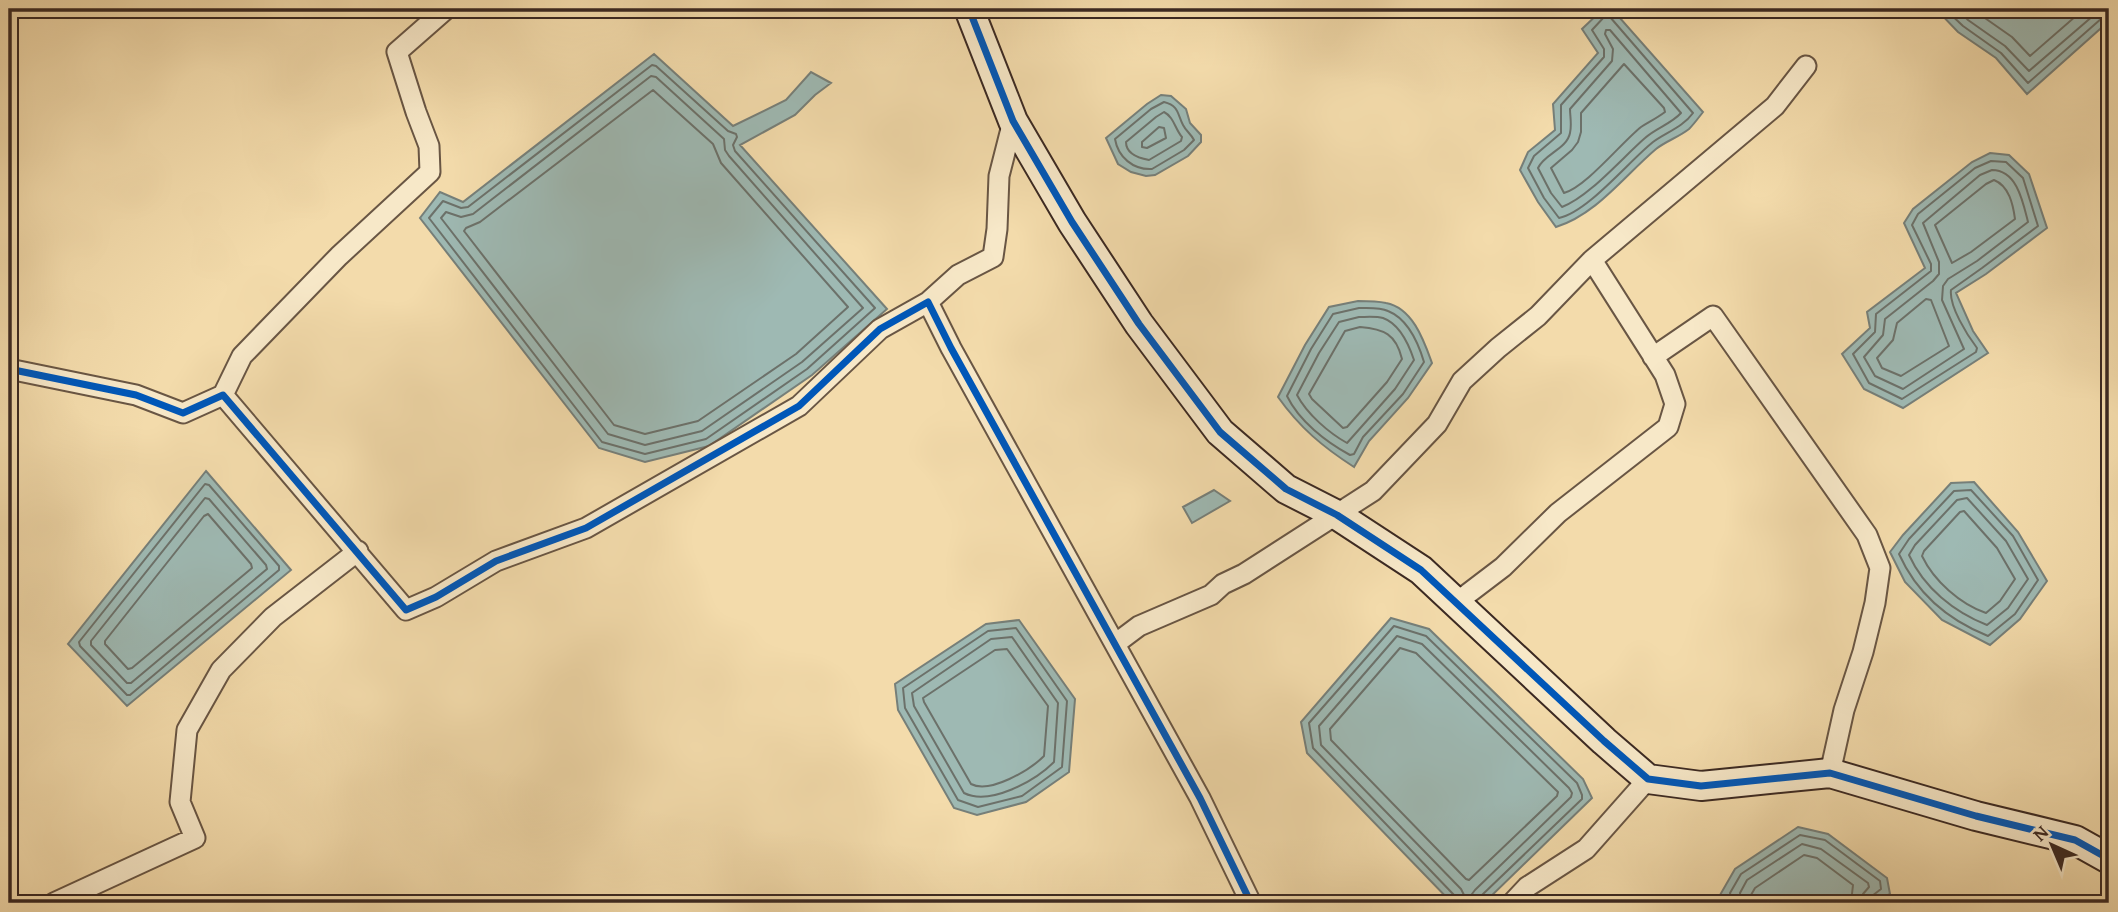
<svg xmlns="http://www.w3.org/2000/svg" width="2118" height="912" viewBox="0 0 2118 912" font-family="'Gentium Book Plus',serif">
  <rect width="100%" height="100%" fill="#f3dbab"/>
  <filter id="stains"><feTurbulence type="fractalNoise" baseFrequency=".00286" numOctaves="4"/><feColorMatrix values="0 0 0 0 .2 0 0 0 0 .09 0 0 0 0 .02 0 0 0 .5 -.17"/></filter>
  <radialGradient id="worn" r=".72"><stop offset=".6" stop-color="#630" stop-opacity="0"/><stop offset="1" stop-color="#630" stop-opacity=".3"/></radialGradient>
  <!-- water -->
  <path fill="#9eb9b3" stroke="#767f79" stroke-width="2" d="M1603,9H1612L1703,112C1699,117 1694,124 1689,129C1679,137 1666,141 1656,149C1624,176 1597,214 1556,227L1538,202L1520,170L1528,152L1555,130L1553,104L1598,53L1582,29Z
    M1936,9H2109V21L2027,94L1996,58L1958,32Z
    M654,54L733,126L786,100L811,72L831,83L815,95L795,115L740,145L887,309L812,375L709,446L645,462L599,448L420,218L440,192L463,202Z
    M1161,95L1171,96L1186,109L1190,123L1201,135V142L1188,156L1155,175L1146,176L1131,172L1118,164L1106,138L1147,104Z
    M1990,153L2009,155L2029,174L2047,228L1986,274L1956,293L1973,331L1988,353L1903,408L1864,389L1842,354L1870,328L1867,312L1925,268L1904,223L1913,209L1972,162Z
    M1358,301C1367,301 1377,301 1386,303C1413,308 1424,341 1432,363L1408,398L1369,441L1354,467C1323,447 1300,428 1278,397L1305,345L1329,307Z
    M206,471L291,570L127,706L68,644Z
    M1974,482L2018,532L2047,581L2020,619L1990,645L1942,620L1905,582L1890,552L1903,535L1951,483Z
    M1214,490L1230,501L1192,523L1183,507Z
    M1391,618L1429,629L1583,779L1592,798L1484,903H1452L1307,753L1301,722Z
    M1019,620L1075,699L1069,772L1026,802L977,815L954,808L898,710L895,684L986,624Z
    M1798,827L1828,834L1887,878L1890,894L1872,903H1728L1720,895L1735,869Z"/>
  <g fill="none" stroke-linecap="round" stroke-linejoin="round">
    <!-- shore -->
    <path stroke="#6c716a" stroke-width="2" d="M1945,9L1963,26L2001,53L2028,83L2102,18L2109,16
      M1958,9L1968,20L2005,46L2029,71L2101,9
      M1972,9L2012,37L2030,56L2084,9
      M1605,16L1610,17L1693,113C1683,127 1667,132 1653,142C1629,161 1588,212 1559,218L1544,198L1528,168L1534,156L1561,133V105L1604,57V49L1592,30Z
      M1606,30H1610L1681,113C1671,124 1656,128 1645,138C1623,157 1589,197 1562,207L1551,193L1538,168C1544,154 1567,149 1570,133C1572,125 1570,116 1570,109L1612,61L1613,49L1605,34Z
      M1624,64L1664,108L1665,112C1657,118 1649,122 1641,127C1621,143 1586,187 1564,193L1551,168L1572,150L1578,142L1581,132V113Z
      M652,65L656,66L728,131L736,134L737,137L733,145L735,151L875,308L807,369L706,439L645,454L602,442L429,218L443,201L461,208L468,207Z
      M651,76L656,77L724,139L725,150L729,156L863,308L802,362L702,431L645,445L608,434L441,218L446,212L461,217L473,214Z
      M653,90L713,144L721,163L848,307L796,354L698,421L645,434L614,425L464,231L466,228L480,222Z
      M1164,102C1179,106 1177,113 1183,125C1186,131 1191,134 1194,140L1184,150L1152,169C1133,170 1118,157 1115,139L1151,109Z
      M1164,112C1174,117 1175,129 1182,137L1181,141L1149,160C1138,158 1126,154 1126,142L1156,117Z
      M1159,127L1164,128L1166,138L1147,148L1142,147V142Z
      M1991,161L2006,162L2023,178L2038,226L1982,268L1951,290C1949,306 1967,335 1977,348L1976,352L1902,399L1869,383L1853,354L1875,332L1876,314L1931,271V264L1912,225L1918,214L1975,168Z
      M1992,170C2017,170 2023,202 2028,222L1977,261L1948,279L1943,286L1942,300L1964,349L1903,389L1875,376L1864,357L1883,335L1885,319L1933,281L1939,274V262L1923,223L1980,175Z
      M1994,180C2009,186 2013,204 2015,219L1971,252L1952,263L1935,225L1986,184Z
      M1926,299L1931,300L1949,346L1901,376L1882,368L1877,358L1893,340L1897,323Z
      M1359,308C1368,308 1380,307 1388,311C1408,319 1418,342 1424,362L1403,394L1363,437L1354,454L1350,455C1326,442 1299,421 1287,396L1311,349L1333,314Z
      M1359,317C1366,317 1376,316 1383,318C1400,324 1409,345 1414,360L1395,389L1347,443C1329,433 1307,414 1297,395L1319,353L1339,322Z
      M1360,327C1384,329 1396,334 1402,359L1387,382L1347,427L1343,428L1312,399L1309,394L1345,331Z
      M205,484L209,485L279,566V570L130,695H127L80,646L79,642Z
      M1971,490L2013,536L2038,580L2015,614L1988,636C1948,620 1917,594 1899,554L1909,539L1954,491Z
      M205,498L209,499L266,565L267,569L131,683H127L91,645V641Z
      M1967,498L2006,541L2028,579L2008,608L1987,625C1954,612 1924,588 1909,555L1915,545L1957,500Z
      M1964,511L1997,548L2015,579L2000,601L1986,613C1960,604 1934,581 1922,556L1924,551L1960,512Z
      M208,514L251,564L252,568L132,668L128,669L105,644V641L204,516Z
      M1016,628L1067,701L1062,767L1022,796L978,807L958,800L905,708L903,688L988,631Z
      M1397,636L1422,644L1569,788L1572,793L1571,797L1475,890L1469,898L1465,897L1461,889L1321,745L1319,726Z
      M1012,637L1058,703L1054,762C1035,781 990,806 964,793L914,706L912,693L991,639Z
      M1400,648L1416,653L1558,792L1557,796L1469,880L1466,879L1331,740L1330,729Z
      M1007,649L1048,706L1044,756C1030,770 990,794 971,784L924,702L923,698L995,650Z
      M1457,903L1454,895L1313,748L1309,723L1394,626L1426,636L1577,783L1582,795V799L1482,895L1479,903
      M1732,903L1730,893L1741,874L1800,835L1825,840L1880,881L1881,889L1872,896L1870,903
      M1741,903L1740,893L1747,880L1802,844L1821,849L1868,883L1869,887L1863,894L1862,903
      M1752,903L1751,895L1755,888L1804,855L1817,858L1853,885L1851,903"/>
    <defs>
      <path id="street" d="M928,302L958,275L993,257L997,229L999,176L1013,121
        M1653,357L1713,316L1867,535L1880,568L1875,603L1863,652L1844,710L1830,773
        M9,369L136,395L183,413L223,395L406,610L436,597L496,561L586,528L799,406L880,329L928,302L951,348L1200,798L1251,903
        M223,395L242,356L339,256L430,172L429,146L416,112L397,52L446,9
        M1457,602L1503,567L1558,513L1668,427L1675,404L1665,375L1592,260
        M1115,644L1139,626L1211,595L1223,584L1244,574L1373,491L1437,424L1462,381L1498,348L1538,316L1592,260L1775,106L1806,66
        M54,903L195,838L180,802L187,730L221,670L273,617L358,551
        M1512,903L1527,887L1586,849L1648,779"/>
      <path id="secondary" d="M969,9L1013,121L1072,222L1139,324L1220,432L1286,489L1337,515L1421,570L1604,741L1648,779L1701,786L1830,773L1976,816L2075,840L2109,859"/>
    </defs>
    <!-- street casing -->
    <use href="#street" stroke="#695644" stroke-width="23"/>
    <!-- secondary casing -->
    <use href="#secondary" stroke="#3b2922" stroke-width="32"/>
    <!-- street -->
    <use href="#street" stroke="#f7e8c8" stroke-width="19"/>
    <!-- secondary -->
    <use href="#secondary" stroke="#f7e8c8" stroke-width="28"/>
    <defs>
      <path id="cycleway" d="M969,9L1013,121L1072,222L1139,324L1220,432L1286,489L1337,515L1421,570L1604,741L1648,779L1701,786L1830,773L1976,816L2075,840L2109,859
        M9,369L136,395L183,413L223,395L406,610L436,597L496,561L586,528L799,406L880,329L928,302L951,348L1200,798L1251,903"/>
    </defs>
    <!-- cycleway casing -->
    <use href="#cycleway" stroke="#f7e8c8" stroke-width="11"/>
    <!-- cycleway -->
    <use href="#cycleway" stroke="#0057b8" stroke-width="7"/>
  </g>
  <!-- margin -->
  <rect width="2118" height="912" fill="none" stroke="#f3dbab" stroke-width="35"/>
  <rect x="10" y="10" width="2097" height="891" fill="none" stroke="#3b2922" stroke-width="3.5"/>
  <rect x="18" y="18" width="2083" height="877" fill="none" stroke="#3b2922" stroke-width="2"/>
  <!-- north arrow -->
  <g transform="translate(2052 845) rotate(316)" stroke="#f7e8c8" stroke-width="5" paint-order="stroke">
  <path d="M0-5L12 26L0 18L-12 26Z" fill="#3b2922"/>
  <text y="-10" font-size="19" font-weight="bold" text-anchor="middle" fill="#3b2922">N</text>
  </g>
  <rect width="100%" height="100%" filter="url(#stains)"/>
  <rect width="100%" height="100%" fill="url(#worn)"/>
</svg>
